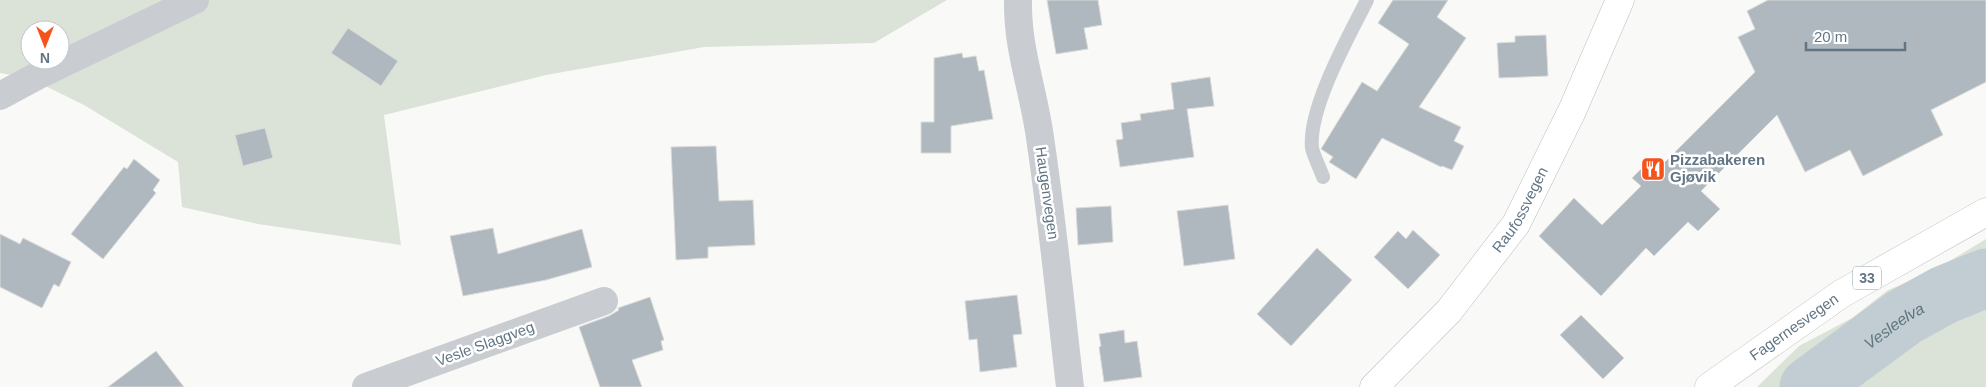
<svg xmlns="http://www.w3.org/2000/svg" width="1986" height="387" viewBox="0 0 1986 387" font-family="Helvetica,sans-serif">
  <rect width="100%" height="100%" fill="#f9faf7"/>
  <!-- green -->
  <path fill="#dbe2d7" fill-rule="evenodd" d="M0,0H947L874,43L704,47L546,75L384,115L401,245L258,224L182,207L178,162L84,105L29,78L0,73ZM30,30H60V60H30Z
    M1986,239V387H1757L1799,346L1852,318L1888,290L1930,273Z"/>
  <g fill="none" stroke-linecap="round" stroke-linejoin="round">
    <!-- river -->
    <path stroke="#c2cdd3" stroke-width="59" id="s1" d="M1809,387L1904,317L1944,295L1986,278"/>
  </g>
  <!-- building -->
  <path fill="#afb8bf" stroke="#dbdbd9" d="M1047,0H1098L1102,25L1084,28L1088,49L1056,54Z
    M1393,0H1448L1437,17L1466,38L1419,107L1461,127L1454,141L1464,146L1452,170L1442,166L1441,167L1382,138L1356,179L1329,162L1333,157L1321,149L1362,82L1377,91L1409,44L1378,23Z
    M1768,0H1986V82L1931,110L1943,135L1863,176L1850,150L1805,172L1777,115L1701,191L1720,209L1698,231L1688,222L1654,256L1646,248L1601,296L1539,236L1574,198L1602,225L1641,186L1632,178L1650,160L1658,169L1755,72L1738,37L1755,29L1747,11Z
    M348,28L398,61L381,86L331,53Z
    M1546,35L1548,76L1499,78L1497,43L1515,42V36Z
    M962,53L963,58L976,56L979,71L984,70L993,119L951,126V153H921V122H934V58Z
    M1210,77L1214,106L1187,109L1194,157L1120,167L1116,140L1123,139L1121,123L1141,120L1140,114L1174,109L1171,83Z
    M265,128L273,158L243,166L235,135Z
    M716,146L719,201L753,200L755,245L708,247V258L676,260L671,147Z
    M134,159L160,180L153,190L156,193L103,259L71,234L124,167L127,169Z
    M1228,205L1235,259L1184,266L1177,211Z
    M1111,206L1113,242L1078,245L1076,208Z
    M493,228L498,254L582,229L592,267L546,280L463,296L450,236Z
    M1413,230L1440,255L1408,289L1374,257L1398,231L1406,239Z
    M0,234L20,244L23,238L71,262L59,287L54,284L42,308L0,287Z
    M1317,248L1352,280L1291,346L1257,314Z
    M1017,295L1022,334L1013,335L1017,367L980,372L977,339L969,340L965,301Z
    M650,297L664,340L661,341L663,350L632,360L642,387H600L579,327L609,316L619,310L618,308Z
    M1581,315L1624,358L1603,379L1560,335Z
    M1124,330L1125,343L1137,341L1142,377L1104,382L1099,347L1101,346L1099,334Z
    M156,351L184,387H108Z"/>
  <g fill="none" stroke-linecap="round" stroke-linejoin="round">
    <defs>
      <g id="secondary">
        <path id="s2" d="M1374,387L1449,311L1516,224L1572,111L1620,0"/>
      </g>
      <g id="primary">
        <path id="s3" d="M1709,387L1841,294L1986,212"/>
      </g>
    </defs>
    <!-- secondary casing -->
    <use href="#secondary" stroke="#b8bfc4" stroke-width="29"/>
    <!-- primary casing -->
    <use href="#primary" stroke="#bcc0c4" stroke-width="29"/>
    <!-- service -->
    <path stroke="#c9cdd1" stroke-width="14" d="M1323,177C1320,168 1314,157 1312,148C1308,108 1349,36 1367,0"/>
    <!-- minor -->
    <path stroke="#c9cdd1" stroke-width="28" d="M1018,0C1017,46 1032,86 1039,131C1052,216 1060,301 1070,387
      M0,96L39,75L195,0
      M366,387L604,301"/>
    <!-- secondary -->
    <use href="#secondary" stroke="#fff" stroke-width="28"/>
    <!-- primary -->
    <use href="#primary" stroke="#fff" stroke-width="28"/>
  </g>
  <!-- icons -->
  <defs>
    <symbol id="restaurant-square" viewBox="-11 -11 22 22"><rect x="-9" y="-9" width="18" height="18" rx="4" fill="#f6521a" stroke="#fff"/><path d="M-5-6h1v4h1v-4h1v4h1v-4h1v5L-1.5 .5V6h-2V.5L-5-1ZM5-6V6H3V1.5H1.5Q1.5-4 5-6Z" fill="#fff"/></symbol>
  </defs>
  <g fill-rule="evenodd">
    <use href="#restaurant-square" x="1639" y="155" width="28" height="28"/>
  </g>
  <g text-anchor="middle" stroke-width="5" stroke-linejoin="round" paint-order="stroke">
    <!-- shield labels -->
    <rect fill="#fff" stroke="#909eaa" stroke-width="1" x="1853" y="266.5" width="28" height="23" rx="4"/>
    <g font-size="14" font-weight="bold" fill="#617585">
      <text x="1867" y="283">33</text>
    </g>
    <!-- poi labels -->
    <g font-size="15" font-weight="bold" fill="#617585" stroke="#fff" text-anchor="start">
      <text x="1670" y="165">Pizzabakeren<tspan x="1670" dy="17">Gjøvik</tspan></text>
    </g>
    <!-- street labels -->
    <g font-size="15" fill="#617585" stroke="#fff">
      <text transform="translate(1047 193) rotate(82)" y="5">Haugenvegen</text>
      <text dy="5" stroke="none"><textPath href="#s2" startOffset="231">Raufossvegen</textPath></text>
      <text dy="5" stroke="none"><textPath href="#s3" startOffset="104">Fagernesvegen</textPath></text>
      <text transform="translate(485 344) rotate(-20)" y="5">Vesle Slaggveg</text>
    </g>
    <!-- water labels -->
    <g font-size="16" font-style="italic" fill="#5c757e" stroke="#fff">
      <text dy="6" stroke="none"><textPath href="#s1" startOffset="105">Vesleelva</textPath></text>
    </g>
  </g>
  <!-- north arrow -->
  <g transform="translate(45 45) rotate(180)"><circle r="24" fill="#ffffff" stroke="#c0c8ce"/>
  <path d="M0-4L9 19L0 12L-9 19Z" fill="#f6521a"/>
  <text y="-8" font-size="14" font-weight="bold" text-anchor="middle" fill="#617585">N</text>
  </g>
  <!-- scale -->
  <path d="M1806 42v8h99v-8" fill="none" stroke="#617585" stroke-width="2.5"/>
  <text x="1814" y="42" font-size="15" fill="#617585" stroke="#ffffff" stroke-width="4" paint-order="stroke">20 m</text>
</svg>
